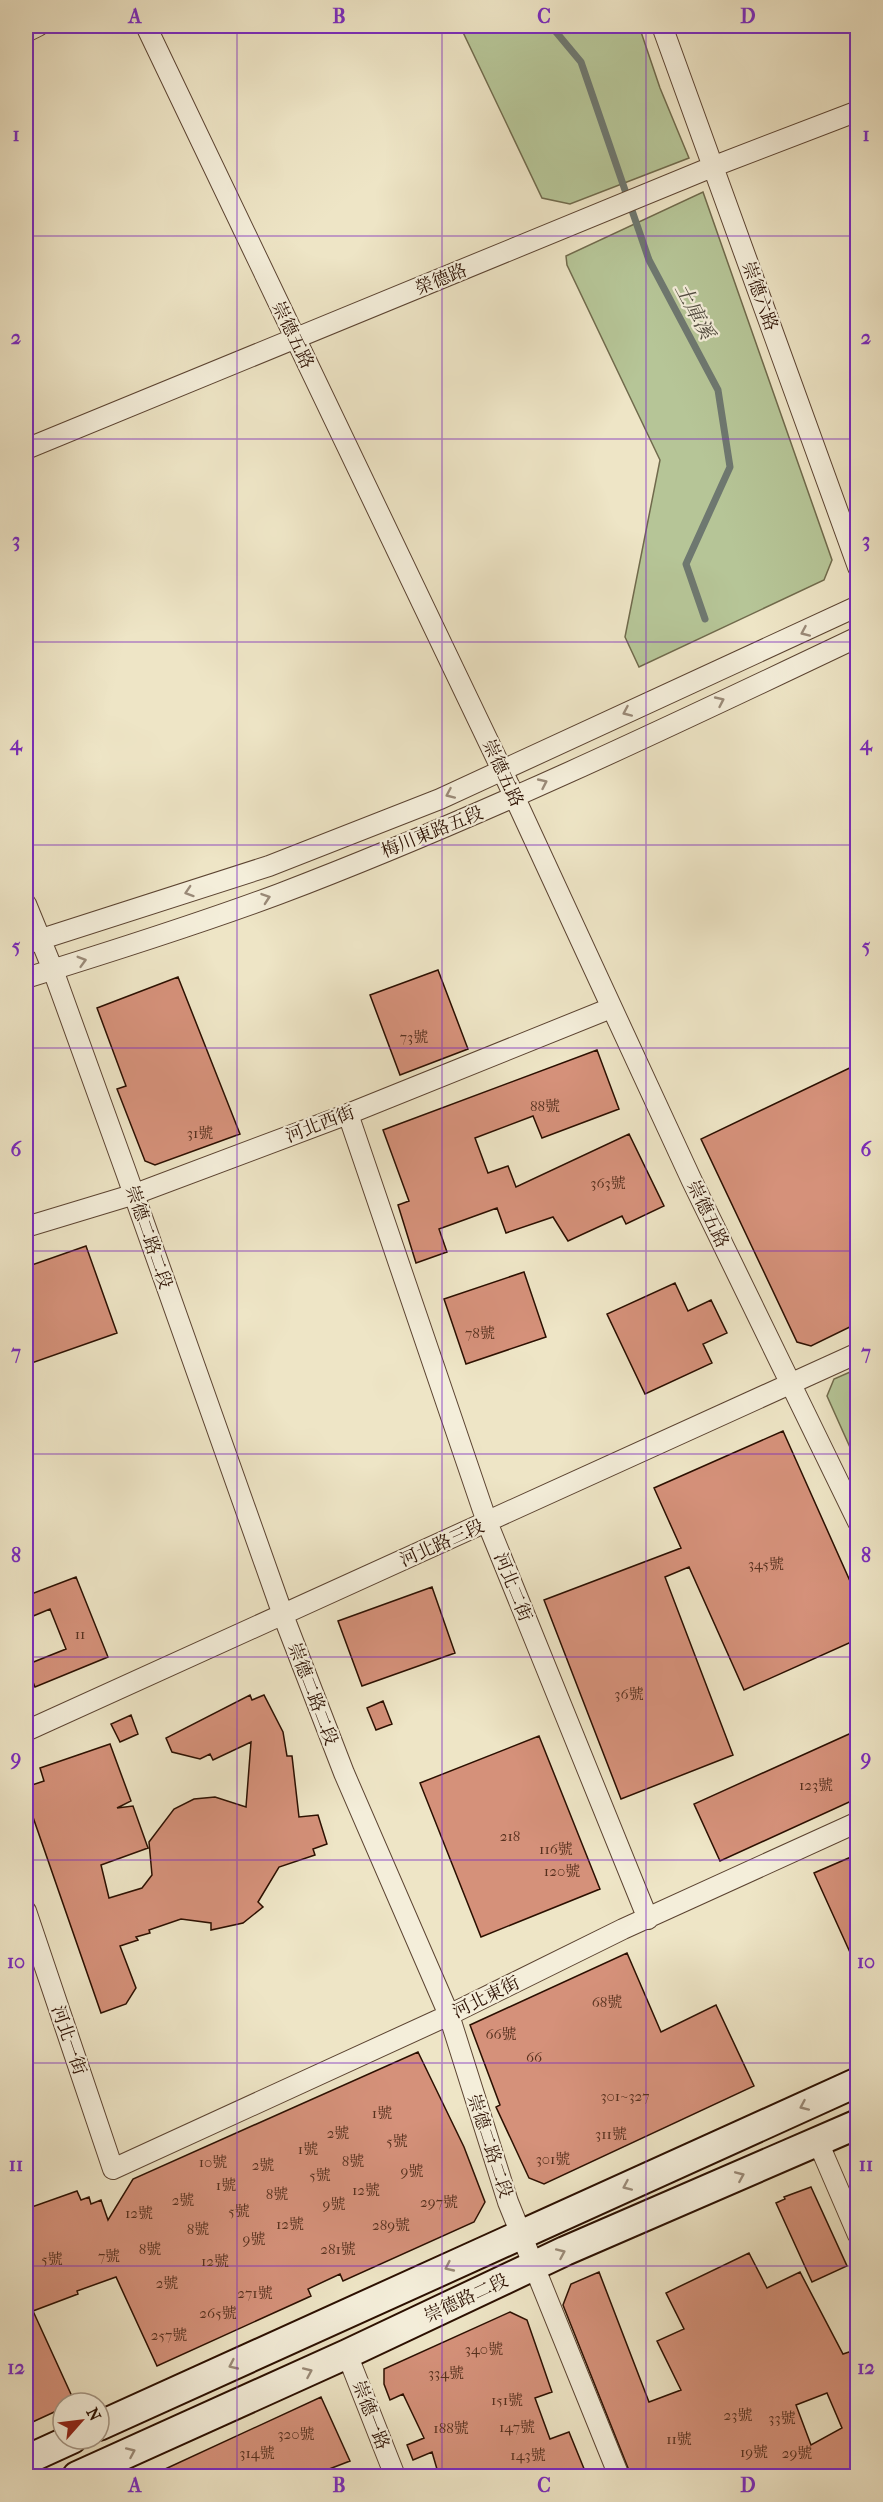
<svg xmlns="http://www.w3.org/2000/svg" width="883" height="2502" viewBox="0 0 883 2502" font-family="'IM FELL French Canon','Noto Serif TC',serif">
  <rect width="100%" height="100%" fill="#eee5c6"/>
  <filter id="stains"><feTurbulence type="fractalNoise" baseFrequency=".00333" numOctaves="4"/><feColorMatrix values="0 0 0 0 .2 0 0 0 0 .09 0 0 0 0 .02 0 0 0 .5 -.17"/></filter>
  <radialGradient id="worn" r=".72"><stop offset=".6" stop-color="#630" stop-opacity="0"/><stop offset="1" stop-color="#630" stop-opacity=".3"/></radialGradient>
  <!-- green -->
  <path fill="#b6c597" stroke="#706a4c" stroke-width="1.5" d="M460,26H639L660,88L689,158L570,204L542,198Z
    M703,192L832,560L824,580L639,667L625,637L660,460L567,265L566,256Z
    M857,1369V1463L827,1396L834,1379Z"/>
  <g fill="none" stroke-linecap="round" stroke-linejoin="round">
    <!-- stream -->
    <path stroke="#6e7870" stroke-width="7" d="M551,26L581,62L649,260L718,390L730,467L686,564L705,619"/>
  </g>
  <!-- building -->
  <path fill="#d5917a" stroke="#2b0f00" stroke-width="1.5" fill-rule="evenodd" d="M438,970L468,1049L400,1075L370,995Z
    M178,977L240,1134L155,1165L145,1161L117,1089L126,1086L97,1008Z
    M597,1050L619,1109L542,1138L533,1116L475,1138L488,1173L508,1166L516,1187L629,1134L664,1206L626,1224L622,1216L568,1241L553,1217L506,1233L497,1208L439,1229L447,1252L416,1263L398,1205L409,1201L383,1130Z
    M858,1064V1323L811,1346L797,1342L701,1139Z
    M86,1246L117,1333L26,1365V1267Z
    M524,1272L546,1337L466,1364L444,1299Z
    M675,1283L688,1311L711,1300L727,1333L703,1344L712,1363L645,1394L607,1314Z
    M783,1431L858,1599V1639L744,1690L689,1567L665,1577L733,1755L621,1799L544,1600L681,1548L654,1488Z
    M76,1577L108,1657L35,1687L26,1665L66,1649L50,1609L26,1619V1596Z
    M432,1587L455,1653L362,1686L338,1621Z
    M250,1695L252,1700L264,1695L283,1732L287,1756H292L299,1817L318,1815L327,1844L313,1849L315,1855L279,1867L258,1902L263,1907L243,1923L211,1930V1923L181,1919L149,1930L150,1933L136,1937L138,1940L120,1946L136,1988L126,2004L101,2013L26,1797V1787L44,1781L40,1768L110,1744L131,1801L117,1808L133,1806L148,1848L101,1865L109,1898L142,1888L152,1875L149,1842L174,1809L194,1799L215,1797L246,1807L251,1742L213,1760L210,1754L200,1759L172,1752L166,1738Z
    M383,1701L392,1724L376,1730L367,1708Z
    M131,1715L138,1734L120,1742L111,1724Z
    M858,1730V1798L720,1861L694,1804Z
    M539,1736L600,1889L481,1937L420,1783Z
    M858,1854V1970L814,1873Z
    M627,1953L661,2032L716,2005L754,2086L544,2184L529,2178L496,2107L500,2105L470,2025Z
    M418,2052L464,2147L485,2202L474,2222L343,2281L340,2274L308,2289L311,2296L157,2366L116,2277L77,2291L78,2294L33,2311L75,2403H63V2408L26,2425V2209L77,2191L81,2200L89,2197L91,2204L101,2200L108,2220L133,2179Z
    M811,2187L847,2266L812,2282L776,2203L785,2199L784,2197Z
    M749,2253L767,2288L800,2272L843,2354L858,2349V2476H637L635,2471L630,2473L563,2305L571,2284L599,2272L649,2402L681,2390L657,2341L684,2329L666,2293ZM827,2393L842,2428L811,2445L796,2405Z
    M510,2312L527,2320L552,2392L535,2398L550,2439L569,2432L587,2476H439L432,2452L413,2460L407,2445L424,2438L403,2394L390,2400L384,2384V2369Z
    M321,2397L350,2461L311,2476H150Z"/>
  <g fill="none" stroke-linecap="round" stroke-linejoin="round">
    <defs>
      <path id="street" d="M146,26L502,770L692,1181L858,1522
        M662,26L858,567
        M26,32L38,26
        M26,449L712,167L858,111
        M26,904L53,970L126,1172L283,1615L344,1773L449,2015L508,2202L619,2476
        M26,944L269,866L440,799L858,606
        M26,978C110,952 196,925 279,894C476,819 667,728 858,637
        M348,1114L487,1522L648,1919
        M26,1227L135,1194L348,1114L611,1008
        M26,1731L858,1353
        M26,1911L113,2169L449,2015L623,1929L858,1822
        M818,2142L858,2235
        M347,2354L395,2476"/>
      <path id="secondary" d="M99,2426L858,2082
        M26,2460L72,2439
        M77,2476L347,2354L565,2251L858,2124"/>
    </defs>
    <!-- street casing -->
    <use href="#street" stroke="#5c4432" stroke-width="22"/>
    <!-- secondary casing -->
    <use href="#secondary" stroke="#2b0f00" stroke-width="32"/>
    <!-- street -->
    <use href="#street" stroke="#f4eeda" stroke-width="20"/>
    <!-- secondary -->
    <use href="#secondary" stroke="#f4eeda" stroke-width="28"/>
  </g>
  <!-- one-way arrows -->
  <defs><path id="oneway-chevron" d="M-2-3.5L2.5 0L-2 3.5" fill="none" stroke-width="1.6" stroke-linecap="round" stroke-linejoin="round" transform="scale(1.5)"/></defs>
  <g stroke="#9a8a78">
    <use href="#oneway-chevron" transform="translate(805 632) rotate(156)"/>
    <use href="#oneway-chevron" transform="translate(720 701) rotate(-25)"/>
    <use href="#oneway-chevron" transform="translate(627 712) rotate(156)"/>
    <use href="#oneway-chevron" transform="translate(543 783) rotate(-25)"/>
    <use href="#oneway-chevron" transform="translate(450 794) rotate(156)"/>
    <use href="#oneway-chevron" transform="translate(189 892) rotate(162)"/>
    <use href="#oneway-chevron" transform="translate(266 898) rotate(-19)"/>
    <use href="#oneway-chevron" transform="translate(82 961) rotate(-16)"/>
    <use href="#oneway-chevron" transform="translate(804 2106) rotate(156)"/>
    <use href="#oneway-chevron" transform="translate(740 2176) rotate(-23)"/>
    <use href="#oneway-chevron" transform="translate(627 2186) rotate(156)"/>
    <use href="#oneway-chevron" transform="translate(561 2253) rotate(-24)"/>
    <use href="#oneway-chevron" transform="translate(449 2267) rotate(155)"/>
    <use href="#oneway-chevron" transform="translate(233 2365) rotate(155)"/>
    <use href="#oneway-chevron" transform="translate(308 2372) rotate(-24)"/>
    <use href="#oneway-chevron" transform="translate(131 2452) rotate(-24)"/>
  </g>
  <!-- grid -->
  <path fill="none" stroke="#7b2cbf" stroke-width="1.5" stroke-opacity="0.55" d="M237,26V2476M442,26V2476M646,26V2476M26,236H858M26,439H858M26,642H858M26,845H858M26,1048H858M26,1251H858M26,1454H858M26,1657H858M26,1860H858M26,2063H858M26,2266H858"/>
  <g text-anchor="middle" stroke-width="4.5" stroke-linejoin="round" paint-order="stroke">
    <!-- number labels -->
    <g font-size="15" fill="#56301e">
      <text x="414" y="1042">73號</text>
      <text x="545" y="1111">88號</text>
      <text x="200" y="1138">31號</text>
      <text x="608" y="1188">363號</text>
      <text x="480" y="1338">78號</text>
      <text x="766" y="1569">345號</text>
      <text x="80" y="1639">11</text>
      <text x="629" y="1699">36號</text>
      <text x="816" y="1790">123號</text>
      <text x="510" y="1841">218</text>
      <text x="556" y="1854">116號</text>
      <text x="562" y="1876">120號</text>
      <text x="607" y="2007">68號</text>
      <text x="501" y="2039">66號</text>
      <text x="534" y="2062">66</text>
      <text x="625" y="2101">301~327</text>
      <text x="382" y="2118">1號</text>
      <text x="338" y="2138">2號</text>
      <text x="611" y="2139">311號</text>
      <text x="397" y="2146">5號</text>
      <text x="308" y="2154">1號</text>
      <text x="553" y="2164">301號</text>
      <text x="353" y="2166">8號</text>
      <text x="213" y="2167">10號</text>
      <text x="263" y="2170">2號</text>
      <text x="412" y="2176">9號</text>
      <text x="320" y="2180">5號</text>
      <text x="226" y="2190">1號</text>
      <text x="366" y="2195">12號</text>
      <text x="277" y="2199">8號</text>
      <text x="183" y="2205">2號</text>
      <text x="439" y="2207">297號</text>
      <text x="334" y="2209">9號</text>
      <text x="239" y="2216">5號</text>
      <text x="139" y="2218">12號</text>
      <text x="290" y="2229">12號</text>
      <text x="391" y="2230">289號</text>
      <text x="198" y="2234">8號</text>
      <text x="254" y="2244">9號</text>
      <text x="150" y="2254">8號</text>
      <text x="338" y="2254">281號</text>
      <text x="109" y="2261">7號</text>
      <text x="52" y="2264">5號</text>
      <text x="215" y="2266">12號</text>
      <text x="167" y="2288">2號</text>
      <text x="255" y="2298">271號</text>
      <text x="218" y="2318">265號</text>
      <text x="169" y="2340">257號</text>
      <text x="484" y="2354">340號</text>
      <text x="446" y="2378">334號</text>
      <text x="507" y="2405">151號</text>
      <text x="738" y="2420">23號</text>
      <text x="782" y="2423">33號</text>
      <text x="517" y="2432">147號</text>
      <text x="451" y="2433">188號</text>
      <text x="296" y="2439">320號</text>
      <text x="679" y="2444">11號</text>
      <text x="754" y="2457">19號</text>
      <text x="257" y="2458">314號</text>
      <text x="797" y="2458">29號</text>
      <text x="528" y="2460">143號</text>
    </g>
    <!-- street labels -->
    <g font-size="18" fill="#2b0f00" stroke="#f4eeda">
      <text transform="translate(441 279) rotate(-22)" y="6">榮德路</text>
      <text transform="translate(760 296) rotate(70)" y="6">崇德六路</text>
      <text transform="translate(293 335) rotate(64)" y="6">崇德五路</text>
      <text transform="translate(503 773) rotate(65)" y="6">崇德五路</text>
      <text transform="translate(432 832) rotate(-22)" y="6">梅川東路五段</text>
      <text transform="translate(320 1124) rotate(-21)" y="6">河北西街</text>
      <text transform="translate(708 1214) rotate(64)" y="6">崇德五路</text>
      <text transform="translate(149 1237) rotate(71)" y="6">崇德二路二段</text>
      <text transform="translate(442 1543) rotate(-24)" y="6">河北路三段</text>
      <text transform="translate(513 1587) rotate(68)" y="6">河北二街</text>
      <text transform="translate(313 1694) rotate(69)" y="6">崇德二路二段</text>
      <text transform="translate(486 1997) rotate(-26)" y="6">河北東街</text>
      <text transform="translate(69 2040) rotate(71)" y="6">河北一街</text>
      <text transform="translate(490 2146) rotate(72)" y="6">崇德二路二段</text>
      <text transform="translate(466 2298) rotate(-25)" y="6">崇德路二段</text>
      <text transform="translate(371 2415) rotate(69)" y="6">崇德一路</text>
    </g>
    <!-- water labels -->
    <g font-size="20" font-style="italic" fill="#524c41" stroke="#f4eeda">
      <text transform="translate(695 311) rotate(62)" y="7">土庫溪</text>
    </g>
  </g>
  <!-- margin -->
  <rect width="883" height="2502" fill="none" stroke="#eee5c6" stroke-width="66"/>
  <!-- north arrow -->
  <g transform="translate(81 2421) rotate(62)"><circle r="28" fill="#f4eeda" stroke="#a49583" stroke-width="1.5"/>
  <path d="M0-4.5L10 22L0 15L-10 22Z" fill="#8f2418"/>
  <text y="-9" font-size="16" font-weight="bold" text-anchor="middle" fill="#2b0f00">N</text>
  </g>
  <rect x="33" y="33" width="817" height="2436" fill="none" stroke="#7b2cbf" stroke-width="2"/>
  <g font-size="20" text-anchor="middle" font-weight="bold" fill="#7b2cbf">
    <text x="135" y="23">A</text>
    <text x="339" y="23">B</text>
    <text x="544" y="23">C</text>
    <text x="748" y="23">D</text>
    <text x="16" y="141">1</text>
    <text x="866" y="141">1</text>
    <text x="16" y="344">2</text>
    <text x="866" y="344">2</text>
    <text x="16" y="547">3</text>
    <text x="866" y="547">3</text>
    <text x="16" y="750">4</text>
    <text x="866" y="750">4</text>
    <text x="16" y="953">5</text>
    <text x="866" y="953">5</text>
    <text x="16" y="1156">6</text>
    <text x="866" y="1156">6</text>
    <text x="16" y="1359">7</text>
    <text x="866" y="1359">7</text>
    <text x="16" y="1562">8</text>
    <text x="866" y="1562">8</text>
    <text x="16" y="1765">9</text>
    <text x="866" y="1765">9</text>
    <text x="16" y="1968">10</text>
    <text x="866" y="1968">10</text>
    <text x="16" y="2171">11</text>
    <text x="866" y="2171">11</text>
    <text x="16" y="2374">12</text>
    <text x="866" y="2374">12</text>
    <text x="135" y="2492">A</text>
    <text x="339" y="2492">B</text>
    <text x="544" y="2492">C</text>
    <text x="748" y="2492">D</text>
  </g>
  <rect width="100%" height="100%" filter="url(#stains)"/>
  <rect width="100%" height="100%" fill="url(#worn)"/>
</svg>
